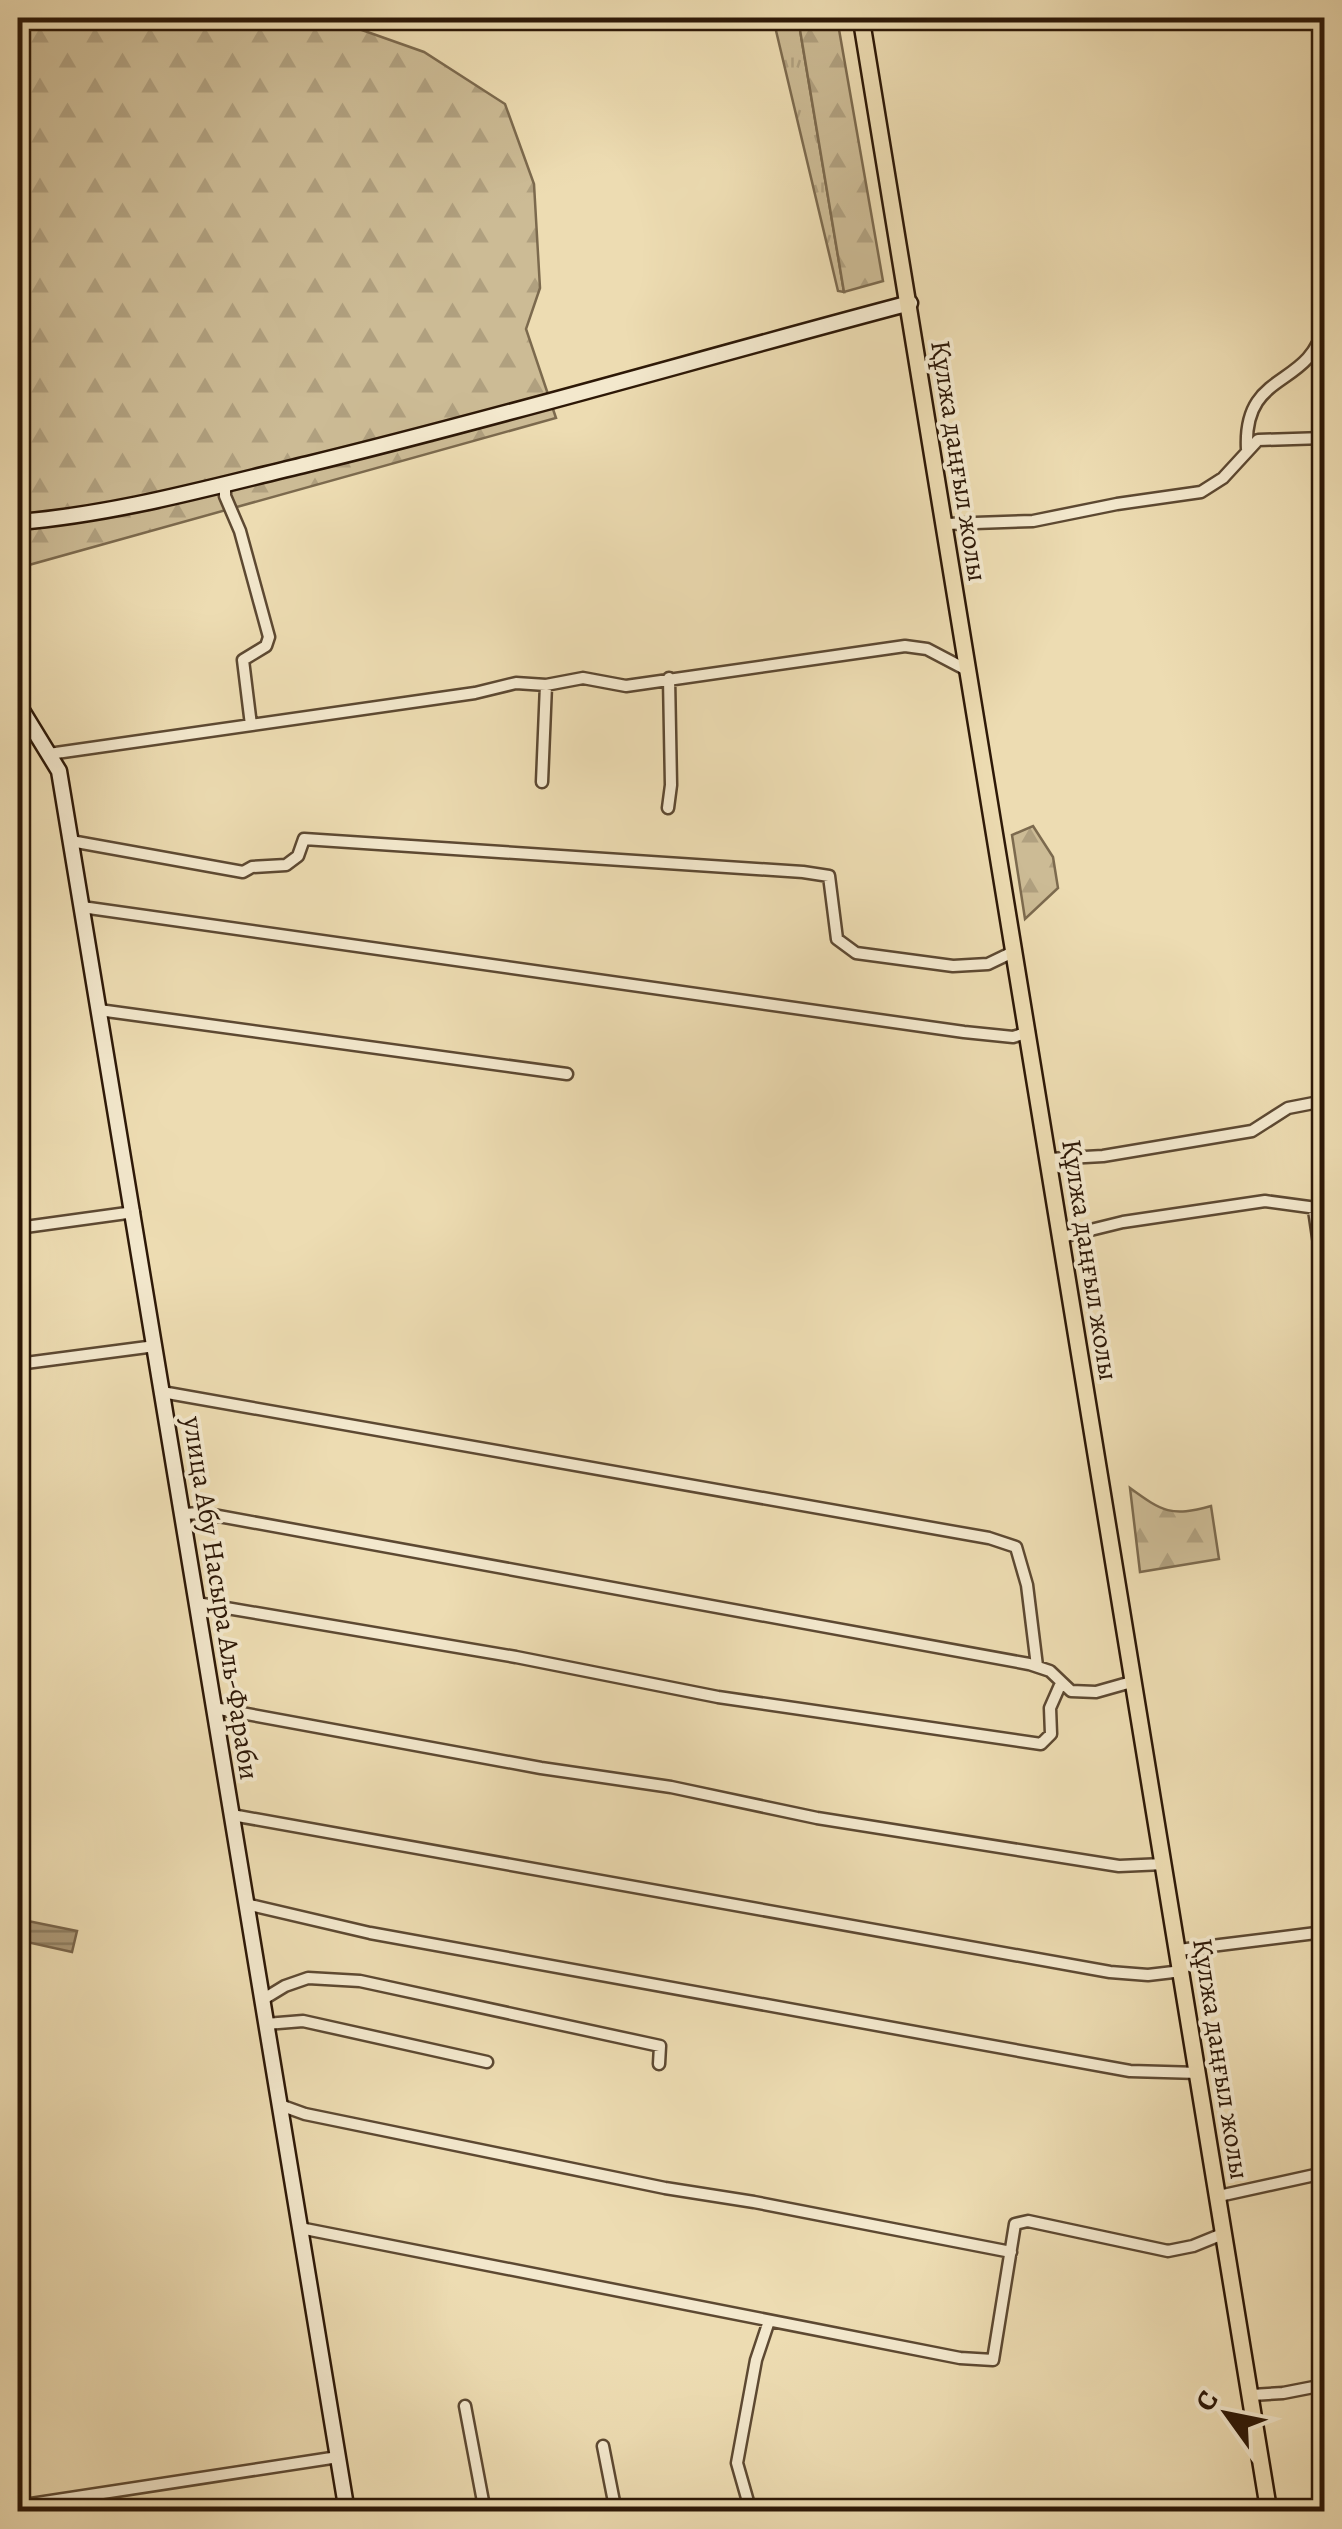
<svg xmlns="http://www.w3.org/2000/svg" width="1342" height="2529" viewBox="0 0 1342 2529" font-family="Alegreya,serif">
  <defs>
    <pattern id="grass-tufts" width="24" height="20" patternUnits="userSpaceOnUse" patternTransform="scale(2.5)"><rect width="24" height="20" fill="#ccbb95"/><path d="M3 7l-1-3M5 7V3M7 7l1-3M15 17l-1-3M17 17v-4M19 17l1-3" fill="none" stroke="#b0a07f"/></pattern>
    <pattern id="forest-firs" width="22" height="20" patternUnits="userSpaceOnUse" patternTransform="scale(2.5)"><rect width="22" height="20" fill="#ccbb95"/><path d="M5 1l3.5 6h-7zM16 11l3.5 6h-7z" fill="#b0a07f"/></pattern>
    <pattern id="water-rules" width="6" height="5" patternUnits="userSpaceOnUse" patternTransform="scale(2.5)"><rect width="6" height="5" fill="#ac9978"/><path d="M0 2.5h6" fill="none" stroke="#8c7c60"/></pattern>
  </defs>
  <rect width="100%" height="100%" fill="#eddcb2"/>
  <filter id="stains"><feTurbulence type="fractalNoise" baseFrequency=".002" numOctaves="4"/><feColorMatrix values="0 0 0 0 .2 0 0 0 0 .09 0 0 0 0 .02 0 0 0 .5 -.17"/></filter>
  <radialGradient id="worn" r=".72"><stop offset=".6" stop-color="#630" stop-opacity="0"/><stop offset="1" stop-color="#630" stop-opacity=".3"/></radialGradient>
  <!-- grass -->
  <path fill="url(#grass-tufts)" stroke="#7c6a4e" stroke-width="2.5" d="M773,18H798L844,292L838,291Z"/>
  <!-- forest -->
  <path fill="url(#forest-firs)" stroke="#7c6a4e" stroke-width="2.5" d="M18,18H328L424,52L505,104L534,184L540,288L526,329L556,418L18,568Z
    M798,18H837L883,281L844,292Z
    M1033,826L1053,857L1058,888L1025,919L1012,835Z
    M1130,1488C1163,1512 1171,1517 1211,1506L1219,1559L1140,1572Z"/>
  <!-- water -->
  <path fill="url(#water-rules)" stroke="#79654b" stroke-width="2.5" d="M18,1919L77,1931L72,1952L18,1940Z"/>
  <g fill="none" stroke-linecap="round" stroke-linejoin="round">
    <defs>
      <path id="street" d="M1247,449C1243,369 1309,390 1324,326
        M225,484V496L240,531L269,637L266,646L243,660L251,725
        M946,524L1033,521L1117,504L1201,492L1223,478L1258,440L1324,438
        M49,754L475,693L516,683L546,685L583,678L626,686L905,646L927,649L967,670
        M542,782L546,685
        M668,808L671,785L669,678
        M71,841L243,872L252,867L286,865L298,856L304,839L803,872L829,876L837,939L856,953L953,966L988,964L1015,951
        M82,907L964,1032L1013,1037L1029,1032
        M99,1010L567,1074
        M1049,1159L1103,1156L1252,1131L1288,1108L1324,1101
        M1314,1210L1324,1278
        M18,1228L134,1212
        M1062,1237L1123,1222L1265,1201L1324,1209
        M18,1364L155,1346
        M162,1392L989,1538L1016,1547L1027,1585L1037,1666
        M182,1514L202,1513L1029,1664L1050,1671L1071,1691L1096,1692L1135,1681
        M197,1603L516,1657L718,1697L1041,1744L1051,1734L1050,1708L1061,1683
        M214,1708L541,1768L671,1787L817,1818L1119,1866L1164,1864
        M232,1815L1110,1972L1148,1975L1182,1971
        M246,1904L370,1933L1130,2071L1199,2073
        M1179,1950L1324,1932
        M262,2000L285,1986L308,1978L360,1981L660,2046L659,2064
        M266,2024L303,2021L487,2062
        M280,2105L305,2114L665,2188L754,2202L1011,2252
        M1219,2196L1324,2173
        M300,2228L960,2358L993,2360L1015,2224L1028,2221L1168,2251L1193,2246L1225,2233
        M1252,2395L1283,2393L1324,2385
        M465,2406L485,2512
        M603,2446L616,2512
        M18,2506L338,2457
        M955,2507L956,2512
        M751,2512L737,2463L756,2360L769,2321
        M840,2512H841"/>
      <path id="secondary" d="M18,522C117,514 211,487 308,464C510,415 709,356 910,303
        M18,704L59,771L347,2512"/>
      <path id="primary" d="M861,18L1269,2512"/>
    </defs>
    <!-- street casing -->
    <use href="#street" stroke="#5d4932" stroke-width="15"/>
    <!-- secondary casing -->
    <use href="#secondary" stroke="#2d1807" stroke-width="19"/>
    <!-- primary casing -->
    <use href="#primary" stroke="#2d1807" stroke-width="20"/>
    <!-- street -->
    <use href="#street" stroke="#f3e8cd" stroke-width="10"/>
    <!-- secondary -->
    <use href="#secondary" stroke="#f3e8cd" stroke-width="14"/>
    <!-- primary -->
    <use href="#primary" stroke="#eddcb2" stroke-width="15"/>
  </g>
  <g text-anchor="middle" stroke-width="8" stroke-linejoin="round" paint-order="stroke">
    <!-- street labels -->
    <g font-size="28" fill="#2d1807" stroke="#f3e8cd">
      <text transform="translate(960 461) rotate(81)" y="10">Құлжа даңғыл жолы</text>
      <text transform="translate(1091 1260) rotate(81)" y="10">Құлжа даңғыл жолы</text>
      <text transform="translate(222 1598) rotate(81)" y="10">улица Абу Насыра Аль-Фараби</text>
      <text transform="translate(1222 2059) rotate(81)" y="10">Құлжа даңғыл жолы</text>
    </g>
  </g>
  <!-- margin -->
  <rect width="1342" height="2529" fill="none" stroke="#eddcb2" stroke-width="60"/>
  <rect x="20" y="20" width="1302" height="2489" fill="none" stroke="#2d1807" stroke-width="5"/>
  <rect x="30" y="30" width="1282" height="2469" fill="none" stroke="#2d1807" stroke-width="2.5"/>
  <!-- north arrow -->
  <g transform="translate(1227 2414) rotate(303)" stroke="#f3e8cd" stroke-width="8" paint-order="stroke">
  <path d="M0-8L18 38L0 25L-18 38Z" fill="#2d1807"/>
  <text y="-15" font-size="28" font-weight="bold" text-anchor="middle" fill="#2d1807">С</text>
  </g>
  <rect width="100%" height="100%" filter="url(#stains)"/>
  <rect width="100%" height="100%" fill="url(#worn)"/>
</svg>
